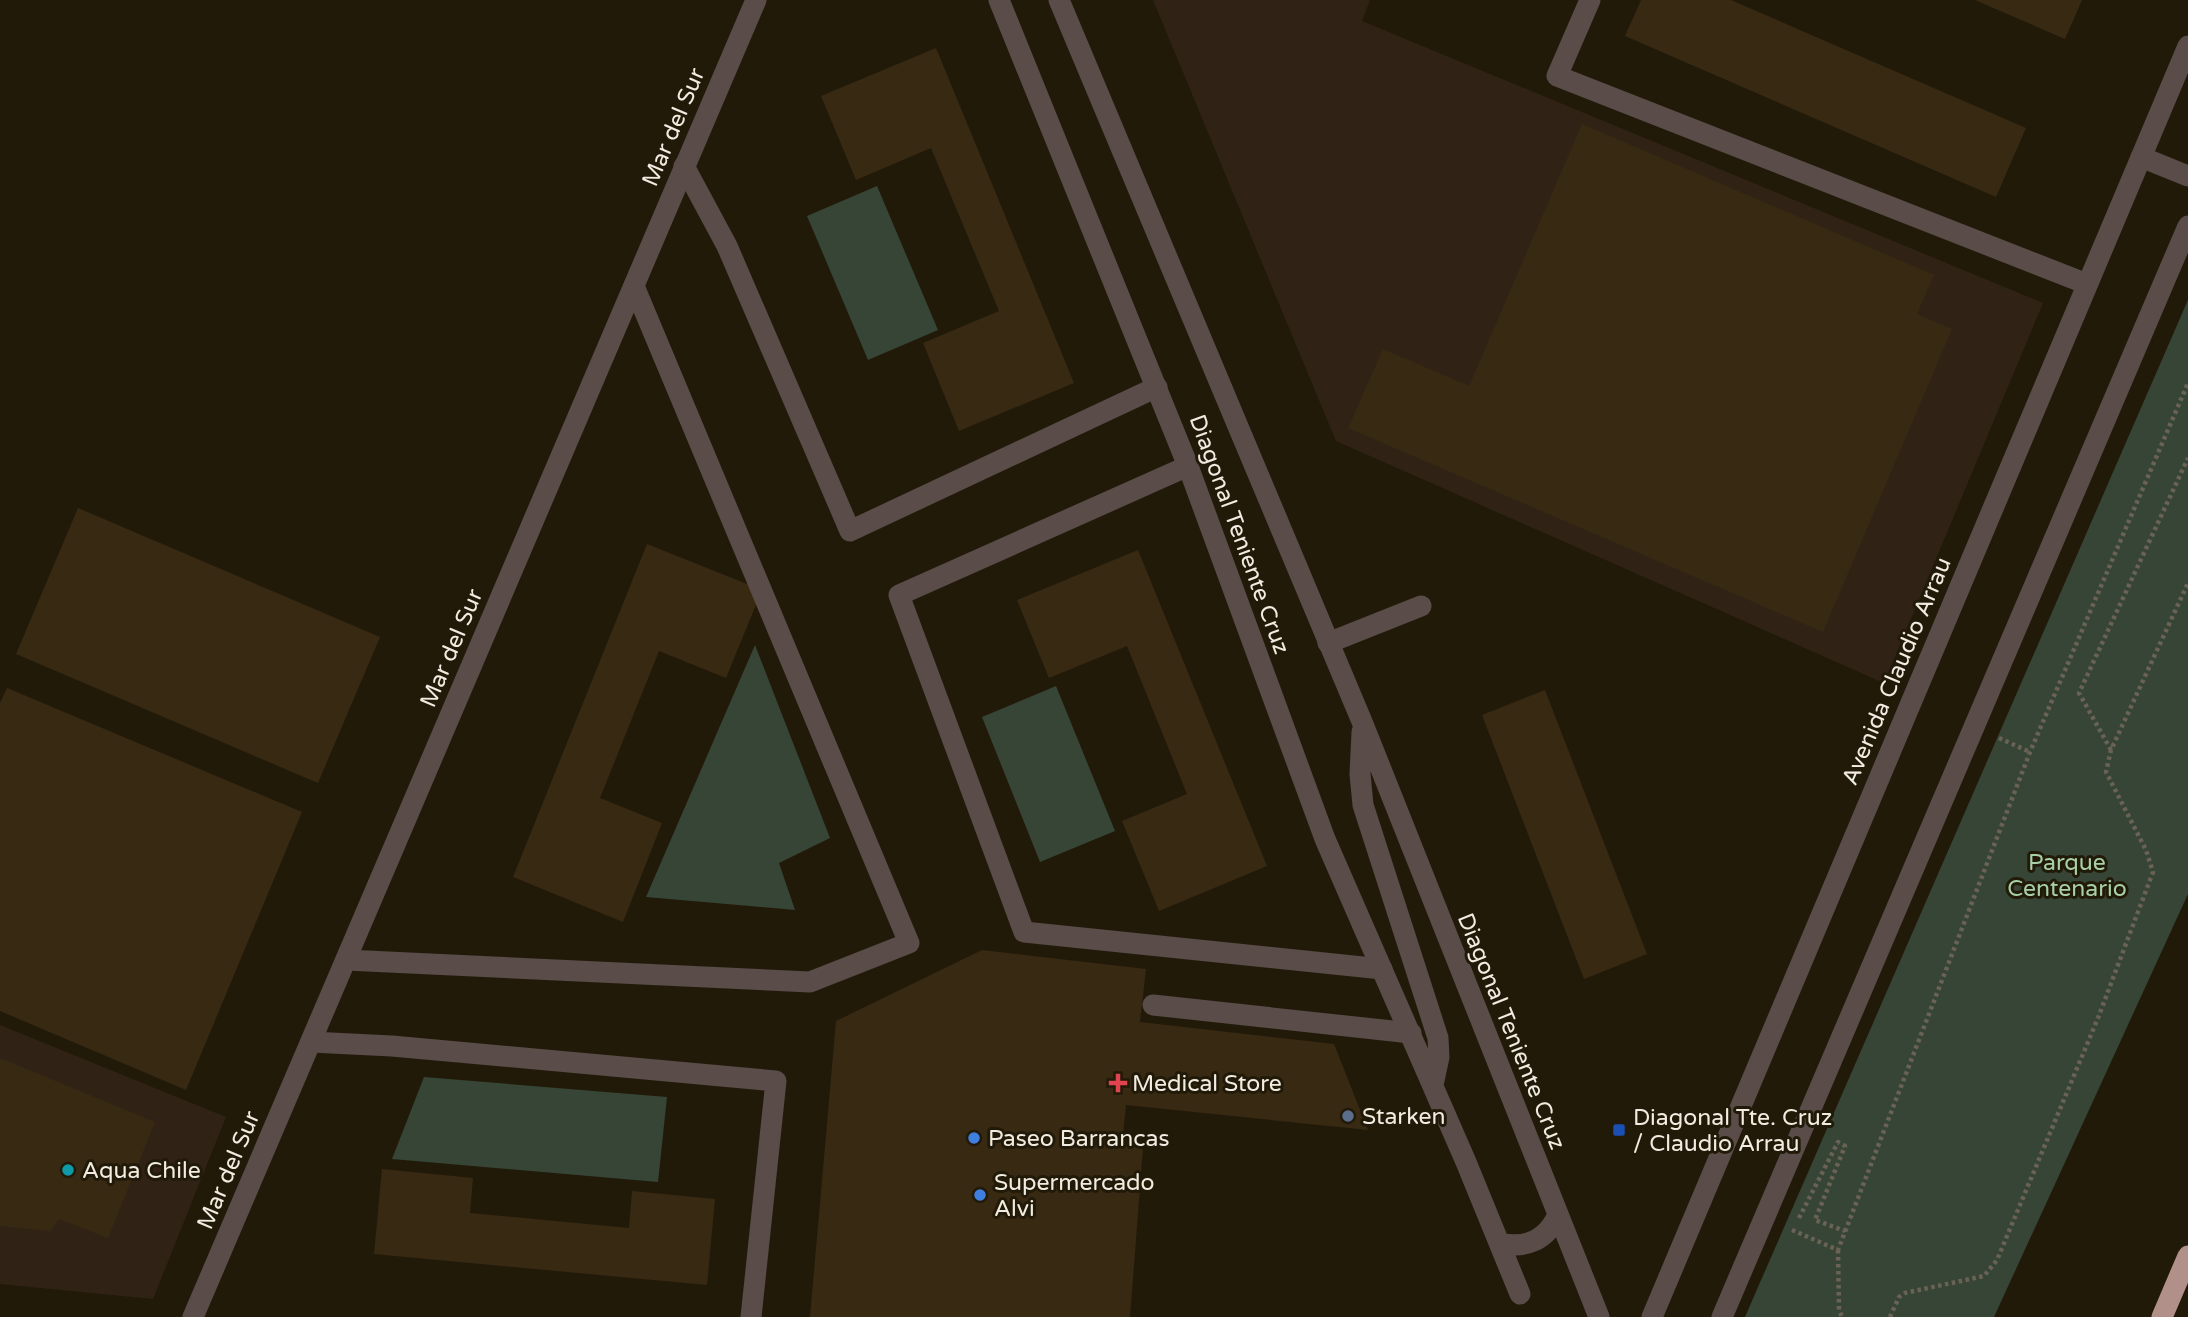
<svg xmlns="http://www.w3.org/2000/svg" width="2188" height="1317" viewBox="0 0 2188 1317" font-family="'Varela Round',sans-serif">
  <rect width="100%" height="100%" fill="#221a09"/>
  <!-- industrial -->
  <path fill="#302316" d="M1153,0H1370L1362,21L2043,303L1884,683L1336,441Z
    M0,1025L226,1117L153,1299L0,1284Z"/>
  <!-- green -->
  <path fill="#364536" d="M877,186L938,330L868,360L807,216Z
    M2188,300V894L1994,1317H1745Z
    M755,645L830,838L779,863L795,910L646,897Z
    M1056,686L1115,831L1040,862L982,717Z
    M424,1077L667,1097L658,1182L392,1159Z"/>
  <!-- building -->
  <path fill="#382913" d="M1641,0H1731L2026,128L1996,197L1625,36Z
    M1975,0H2082L2065,39Z
    M936,48L1074,383L959,431L923,343L999,311L931,148L856,180L821,96Z
    M1582,124L1934,275L1917,314L1952,329L1823,632L1348,428L1383,349L1469,386Z
    M78,508L380,637L318,783L16,654Z
    M647,544L762,590L726,678L659,651L600,798L662,823L623,922L513,877Z
    M1138,550L1267,866L1159,911L1122,821L1187,794L1127,646L1049,678L1017,600Z
    M7,688L302,812L186,1090L0,1011V703Z
    M1545,690L1647,954L1584,979L1482,715Z
    M982,950L1146,969L1140,1022L1334,1044L1368,1130L1126,1105L1122,1145L1143,1148L1130,1317H810L836,1021Z
    M0,1058L155,1122L108,1238L59,1219L50,1231L0,1226Z
    M382,1169L473,1178L470,1213L629,1228L632,1191L715,1199L707,1285L374,1254Z"/>
  <g fill="none" stroke-linecap="round" stroke-linejoin="round">
    <!-- path -->
    <path stroke="#6a6355" stroke-width="4.5" stroke-dasharray="3.5 3.5" stroke-linecap="butt" d="M1999,738L2030,752
      M2111,750L2079,693L2188,458
      M1799,1218L1838,1142L1845,1146L1815,1220L1845,1231
      M1792,1230L1838,1250L2030,752L2188,383
      M1838,1250L1839,1310L1842,1317
      M1890,1317L1899,1297L1905,1293L1984,1276L1997,1260L2098,1018L2153,872L2146,850L2106,772L2111,750L2188,583"/>
    <!-- service -->
    <path stroke="#594c49" stroke-width="21" d="M1590,0L1557,76L2087,284
      M684,166L727,246L850,531L1157,387
      M1188,466L899,595L1024,932L1382,969
      M1328,643L1421,606
      M346,960L810,982L909,943L634,286
      M1153,1005L1411,1033
      M311,1042L392,1046L776,1081L751,1317"/>
    <!-- minor -->
    <path stroke="#594c49" stroke-width="21" d="M999,0L1188,466L1325,839L1466,1162L1520,1294
      M1059,0L1363,724L1599,1317
      M1362,732L1360,774L1363,805L1438,1038L1439,1057L1433,1085
      M1500,1243C1525,1249 1545,1241 1557,1217
      M193,1317L756,0"/>
    <!-- tertiary -->
    <path stroke="#594c49" stroke-width="21" d="M2141,157L2188,176
      M1652,1317L2188,46
      M1722,1317L2188,226"/>
    <!-- motorway -->
    <path stroke="#b09088" stroke-width="21" d="M2162,1317L2188,1256"/>
  </g>
  <!-- markers -->
  <path fill="#e0444e" stroke="#221a09" stroke-width="2.5" d="M1114.5 1072.5h7v7h7v7h-7v7h-7v-7h-7v-7h7z"/>
  <circle fill="#5c6f8a" stroke="#221a09" stroke-width="2.5" cx="1348" cy="1116" r="7"/>
  <rect fill="#1a4fb4" stroke="#221a09" stroke-width="2.5" x="1612" y="1123" width="14" height="14" rx="3.5"/>
  <g fill="#3f7fe0" stroke="#221a09" stroke-width="2.5">
    <circle cx="974" cy="1138" r="7"/>
    <circle cx="980" cy="1195" r="7"/>
  </g>
  <circle fill="#0f9aa8" stroke="#221a09" stroke-width="2.5" cx="68" cy="1170" r="7"/>
  <g text-anchor="middle" stroke-width="6" stroke-linejoin="round" paint-order="stroke">
    <!-- street labels -->
    <g font-size="23" fill="#f1ece1" stroke="#221a09">
      <text transform="translate(673 127) rotate(-67)" y="8">Mar del Sur</text>
      <text transform="translate(1240 534) rotate(70)" y="8">Diagonal Teniente Cruz</text>
      <text transform="translate(451 648) rotate(-67)" y="8">Mar del Sur</text>
      <text transform="translate(1896 671) rotate(-67)" y="8">Avenida Claudio Arrau</text>
      <text transform="translate(1512 1031) rotate(68)" y="8">Diagonal Teniente Cruz</text>
      <text transform="translate(228 1170) rotate(-67)" y="8">Mar del Sur</text>
    </g>
    <!-- park labels -->
    <g font-size="23" fill="#a7d0a7" stroke="#221a09">
      <text x="2067" y="870">Parque<tspan x="2067" dy="26">Centenario</tspan></text>
    </g>
    <!-- poi labels -->
    <g font-size="23" fill="#f1ece1" stroke="#221a09" text-anchor="start">
      <text x="1132" y="1091">Medical Store</text>
      <text x="1362" y="1124">Starken</text>
      <text x="1633" y="1125">Diagonal Tte. Cruz<tspan x="1633" dy="26">/ Claudio Arrau</tspan></text>
      <text x="988" y="1146">Paseo Barrancas</text>
      <text x="82" y="1178">Aqua Chile</text>
      <text x="994" y="1190">Supermercado<tspan x="994" dy="26">Alvi</tspan></text>
    </g>
  </g>
</svg>
